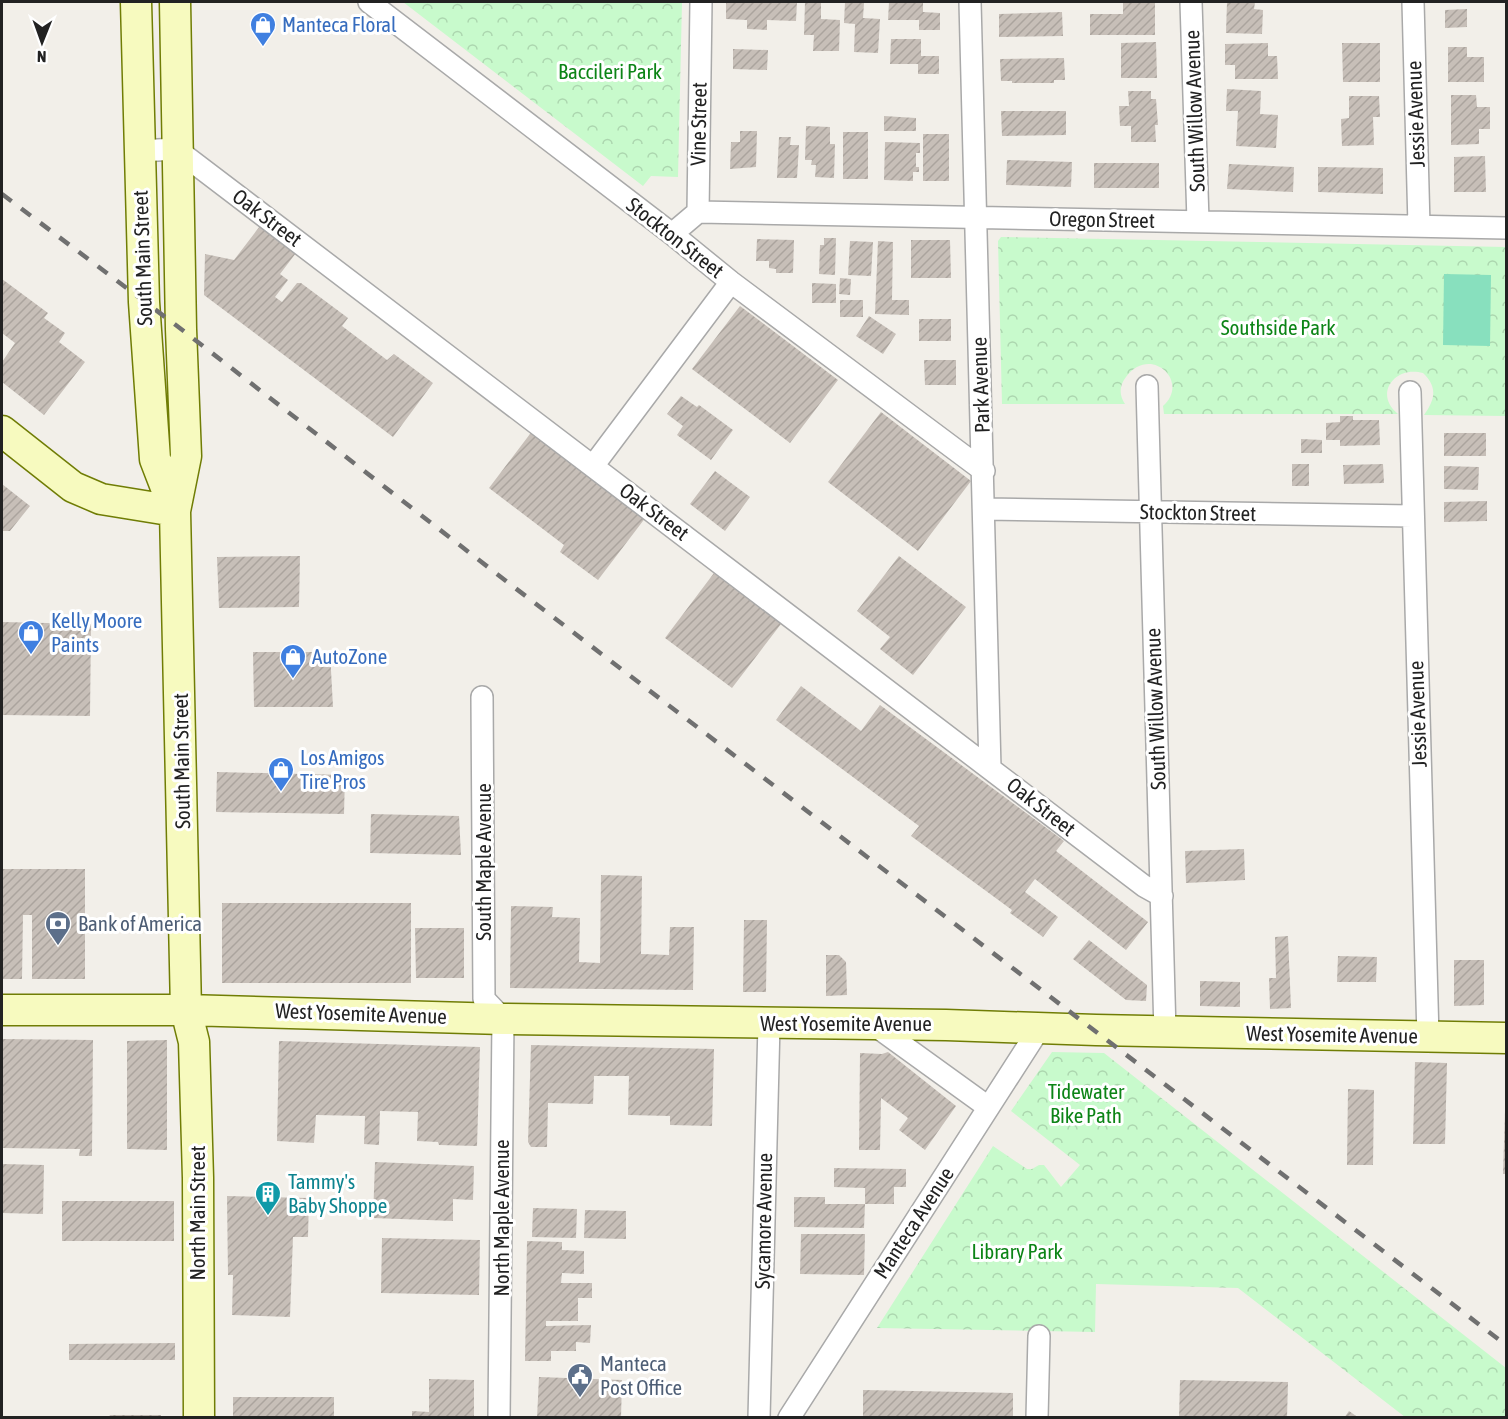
<svg xmlns="http://www.w3.org/2000/svg" width="1508" height="1419" viewBox="0 0 1508 1419" font-family="'Asap Condensed',sans-serif">
  <defs>
    <pattern id="park-crowns" width="20" height="18" patternUnits="userSpaceOnUse" patternTransform="scale(1.5)"><rect width="20" height="18" fill="#c8facc"/><path d="M2 6a3 3 0 1 1 6 0M12 15a3 3 0 1 1 6 0" fill="none" stroke="#acd6af"/></pattern>
    <pattern id="building-hatch" width="6" height="6" patternUnits="userSpaceOnUse" patternTransform="scale(1.5)"><rect width="6" height="6" fill="#c7bfb8"/><path d="M-1 1l2-2M0 6l6-6M5 7l2-2" fill="none" stroke="#aba49e"/></pattern>
  </defs>
  <rect width="100%" height="100%" fill="#f2efe9"/>
  <!-- park -->
  <path fill="url(#park-crowns)" d="M403,2H682L678,177L651,176L643,186Z
    M1001,237L1506,247V416L1424,415C1435,400 1438,387 1423,373C1395,365 1373,394 1398,414H1164L1163,406C1191,381 1150,344 1126,377C1119,386 1119,395 1125,404H1002L998,241Z
    M1052,1052L1104,1053L1506,1368V1417H1405L1238,1288L1096,1284L1095,1332L877,1328L993,1146L1027,1169H1032L1039,1165H1044L1061,1187L1080,1165L1011,1111Z"/>
  <!-- pitch -->
  <path fill="#88e0be" d="M1444,274L1491,275L1490,346L1443,345Z"/>
  <!-- building -->
  <path fill="url(#building-hatch)" d="M726,2H797L796,21L767,20V30L747,29V20L726,19Z
    M805,2H821V19L840,20L839,51H813L814,35H804Z
    M845,2L864,3L863,18L880,19L878,53L854,52L855,24L844,23Z
    M889,2H923V12L940,13V30H919V20H888Z
    M1123,2H1155V35H1090V14H1123Z
    M1227,2H1255L1254,9L1263,10L1262,34L1226,33Z
    M1467,9V27L1445,28V10Z
    M1062,12L1063,36L999,37V14Z
    M891,39H921V56H939V74H918V64H890Z
    M1156,42L1157,78H1121V43Z
    M1268,43V56H1277L1278,79H1235V65H1225V44Z
    M1342,43H1380V82H1343Z
    M1448,47H1467V57H1484V82H1448Z
    M733,49L768,50L767,70L733,69Z
    M1064,58L1065,80H1054V83H1012V81H1001L1000,59Z
    M1227,89L1261,91L1260,114L1278,115L1276,148L1236,146L1238,111H1226Z
    M1128,91H1151V99H1156L1158,125H1155L1156,142H1131V126H1120L1119,106H1129Z
    M1451,95H1476L1477,107H1490V129H1479V144L1451,145Z
    M1349,96H1379L1380,117H1373L1374,145L1342,146L1341,119L1349,118Z
    M1001,111H1066V135L1002,136Z
    M884,116L916,118V131H884Z
    M806,126L830,127V144H835L834,178L815,177L816,165H811L812,160H805Z
    M740,131H757L756,167L730,169L731,142H740Z
    M843,132H868V179H843Z
    M923,134H949V181H923Z
    M779,137H791L790,145H799L797,178H777Z
    M885,142L920,143V153H916V167H919V172H913V181L884,180Z
    M1485,156L1486,192H1454V157Z
    M1007,160L1072,162L1071,187L1006,185Z
    M1094,163H1159V188H1094Z
    M1229,164L1294,167L1293,192L1227,189Z
    M1318,167L1383,168V194L1318,192Z
    M260,226L296,253L280,274L288,280L275,297L282,302L297,283H301L348,318L342,326L387,360L394,354L433,383L393,437L204,295L205,254L234,260Z
    M824,238H836L835,275L819,274L820,245H824Z
    M757,239L794,240L793,273H776V269L769,268V261H756Z
    M911,240H950L951,278H911Z
    M850,241L873,242L871,276L848,275Z
    M878,241L893,242L892,300H909V315L875,314Z
    M840,278L851,279L850,295L839,294Z
    M2,279L48,313L44,318L65,333L59,342L85,362L44,415L2,382V362L15,343L2,333L3,322Z
    M812,283L836,284V303H812Z
    M840,300H863V317H840Z
    M740,306L838,380L790,443L692,369Z
    M869,316L896,334L883,354L856,336Z
    M919,319H951V341H919Z
    M924,360H956V385H925Z
    M681,396L697,407L699,405L733,430L711,460L677,435L683,426L667,414Z
    M881,412L971,481L918,551L828,482Z
    M1340,416H1353V420H1379L1380,445L1340,446V440H1326V423L1340,422Z
    M533,430L646,517L598,580L560,552L564,545L489,488Z
    M1444,433H1486V456H1444Z
    M1301,439L1322,440V453H1301Z
    M1292,464H1309V486H1292Z
    M1383,464L1384,483L1344,484L1343,465Z
    M1444,466L1479,467L1478,490L1444,489Z
    M715,471L750,497L725,531L690,504Z
    M2,484L30,506L10,531H2Z
    M1487,501V521L1444,522V502Z
    M300,556L299,607L219,608L217,557Z
    M899,556L966,607L913,675L880,649L890,637L857,611Z
    M714,573L781,624L732,688L665,638Z
    M2,622L91,624L90,716L2,715Z
    M253,652H330L333,707H254Z
    M801,686L861,731L880,705L1064,841L1056,851L1148,922L1126,950L1035,879L1025,892L1058,917L1043,937L1010,913L1012,910L911,836L919,826L776,720Z
    M217,772L345,775L344,814L216,812Z
    M371,814L459,816L461,855L370,853Z
    M1244,849L1245,880L1186,883L1185,851Z
    M2,869H85V979H32V915H23L22,979H2Z
    M601,875L642,876L641,954L669,955L670,927H694L693,990L510,988L511,906L553,907L552,917L580,918L579,962L600,963Z
    M222,903H411V983H222Z
    M744,920H767L766,992H743Z
    M415,928H464V978H416Z
    M1288,936L1291,1008L1270,1009L1269,978H1276L1275,937Z
    M1089,940L1147,985L1146,1001L1126,1000L1073,959Z
    M826,955H839L846,962L847,995L826,996Z
    M1338,956L1377,957L1376,982H1337Z
    M1454,960H1484V1005L1454,1006Z
    M1200,981L1240,982V1007L1200,1006Z
    M2,1039L93,1040L92,1156H79L80,1149L2,1148Z
    M167,1040V1150L127,1149V1041Z
    M279,1041L480,1047L477,1146L439,1145L438,1142L417,1141L418,1112L380,1111L379,1145L364,1144L365,1116L316,1115L314,1143L277,1141Z
    M531,1045L714,1049L712,1126L670,1125V1116L628,1115L629,1076H594L593,1104L548,1103L547,1147H531L528,1142Z
    M888,1052L956,1106L925,1150L899,1130L908,1118L881,1098L880,1150H859L860,1053L882,1054Z
    M1415,1062L1447,1063L1445,1144H1413Z
    M1348,1089L1374,1090L1373,1165H1347Z
    M1505,1111H1506V1174H1503Z
    M375,1162L474,1166L473,1200L453,1199V1221L373,1218Z
    M2,1164L44,1165L43,1214L2,1213Z
    M834,1168L906,1169V1187H894V1204H865V1188L834,1187Z
    M227,1196L309,1198L308,1237H293L290,1317L232,1315L233,1275H228Z
    M794,1197H825V1204H865L864,1228L794,1227Z
    M62,1201H174V1241H62Z
    M533,1208L577,1209L576,1238L532,1237Z
    M585,1210L626,1211V1239L584,1238Z
    M801,1234H865L864,1275L800,1274Z
    M382,1238L480,1240L479,1295L381,1293Z
    M527,1241L562,1242V1250L584,1251V1274L562,1273L561,1283H592V1298H578V1321H546V1326L591,1325L590,1343L576,1342V1351H551V1361H525Z
    M175,1343V1360H69V1344Z
    M539,1377L622,1380L621,1418H537Z
    M429,1379L474,1380V1418H412V1411L429,1412Z
    M1180,1380L1288,1382L1287,1418H1179Z
    M863,1390L1013,1393V1418H863Z
    M233,1397H334V1418H233Z
    M1349,1411L1359,1418H1344Z
    M110,1415H161V1418H108Z"/>
  <g fill="none" stroke-linecap="round" stroke-linejoin="round">
    <defs>
      <path id="street" d="M369,2L672,234L731,282L984,471
        M970,2L990,768
        M1191,2L1198,221
        M1413,2L1419,226
        M139,151L176,149L1144,886L1162,896
        M698,212L1506,228
        M672,234L698,212L701,2
        M1147,386L1165,1032
        M1410,392L1428,1037
        M593,466L731,282
        M985,509L1412,516
        M482,697L484,999L503,1019L499,1418
        M873,1024L988,1107
        M759,1418L769,1024
        M789,1418L1039,1029
        M1037,1418L1039,1336"/>
      <path id="secondary" d="M136,2L144,302L155,459L175,511
        M175,2L181,329L186,456L175,511L186,1010L194,1042L198,1178L199,1418
        M2,431L73,487L101,499L175,511
        M2,1010H186L503,1019L946,1025L1096,1030L1506,1038"/>
    </defs>
    <!-- street casing -->
    <use href="#street" stroke="#a9a9a9" stroke-width="24"/>
    <!-- secondary casing -->
    <use href="#secondary" stroke="#707d05" stroke-width="33"/>
    <!-- street -->
    <use href="#street" stroke="#fff" stroke-width="21"/>
    <!-- secondary -->
    <use href="#secondary" stroke="#f7fabf" stroke-width="30"/>
    <!-- rail -->
    <path stroke="#707070" stroke-width="4.5" stroke-dasharray="12 12" stroke-linecap="butt" d="M2,194L181,329L506,581L1506,1345"/>
  </g>
  <!-- icons -->
  <defs>
    <symbol id="shop-pin" viewBox="-11 -11 22 30"><path d="M0 17L-7.5 6A9.5 9.5 0 1 1 7.5 6Z" fill="#3f7fe0" stroke="#fff"/><path d="M-5-2.5h2.3a2.7 3.5 0 0 1 5.4 0H5L5.5 6h-11ZM-1.5-2.5h3a1.5 2.3 0 0 0-3 0Z" fill="#fff"/></symbol>
    <symbol id="bank-pin" viewBox="-11 -11 22 30"><path d="M0 17L-7.5 6A9.5 9.5 0 1 1 7.5 6Z" fill="#5c6f8a" stroke="#fff"/><path d="M-6-4H6V4H-6ZM0-2.3a2.3 2.3 0 1 0 0 4.6a2.3 2.3 0 1 0 0-4.6Z" fill="#fff"/></symbol>
    <symbol id="building-pin" viewBox="-11 -11 22 30"><path d="M0 17L-7.5 6A9.5 9.5 0 1 1 7.5 6Z" fill="#0f9aa8" stroke="#fff"/><path d="M-4-6H4V6H1V3H-1V6H-4ZM-2.5-4.3h1.7v1.8h-1.7ZM.8-4.3h1.7v1.8H.8ZM-2.5-1h1.7V.8h-1.7ZM.8-1h1.7V.8H.8Z" fill="#fff"/></symbol>
    <symbol id="civic-pin" viewBox="-11 -11 22 30"><path d="M0 17L-7.5 6A9.5 9.5 0 1 1 7.5 6Z" fill="#5c6f8a" stroke="#fff"/><path d="M-.6-6.5H3V-4.5H.6V-3L4-1V1h2V6H-6V1h2V-1L-.6-3ZM-1.2 2.5V6h2.4V2.5Z" fill="#fff"/></symbol>
  </defs>
  <g fill-rule="evenodd">
    <use href="#shop-pin" x="248" y="10" width="30" height="40"/>
    <use href="#shop-pin" x="16" y="618" width="30" height="40"/>
    <use href="#shop-pin" x="278" y="642" width="30" height="40"/>
    <use href="#shop-pin" x="266" y="755" width="30" height="40"/>
    <use href="#bank-pin" x="43" y="909" width="30" height="40"/>
    <use href="#building-pin" x="253" y="1179" width="30" height="40"/>
    <use href="#civic-pin" x="565" y="1361" width="30" height="40"/>
  </g>
  <g text-anchor="middle" stroke-width="6" stroke-linejoin="round" paint-order="stroke">
    <!-- shop labels -->
    <g font-size="21" fill="#366cbe" stroke="#fff" text-anchor="start">
      <text x="282" y="32">Manteca Floral</text>
      <text x="51" y="628">Kelly Moore<tspan x="51" dy="24">Paints</tspan></text>
      <text x="312" y="664">AutoZone</text>
      <text x="300" y="765">Los Amigos<tspan x="300" dy="24">Tire Pros</tspan></text>
    </g>
    <!-- park labels -->
    <g font-size="21" fill="#0c8416" stroke="#fff">
      <text x="610" y="79">Baccileri Park</text>
      <text x="1278" y="335">Southside Park</text>
      <text x="1086" y="1099">Tidewater<tspan x="1086" dy="24">Bike Path</tspan></text>
      <text x="1017" y="1259">Library Park</text>
    </g>
    <!-- street labels -->
    <g font-size="21" fill="#222" stroke="#fff">
      <text transform="translate(1195 111) rotate(-92)" y="7">South Willow Avenue</text>
      <text transform="translate(1416 114) rotate(-92)" y="7">Jessie Avenue</text>
      <text transform="translate(699 124) rotate(-89)" y="7">Vine Street</text>
      <text transform="translate(267 218) rotate(37)" y="7">Oak Street</text>
      <text transform="translate(1102 220) rotate(1)" y="7">Oregon Street</text>
      <text transform="translate(675 238) rotate(38)" y="7">Stockton Street</text>
      <text transform="translate(143 258) rotate(-92)" y="7">South Main Street</text>
      <text transform="translate(981 385) rotate(-92)" y="7">Park Avenue</text>
      <text transform="translate(654 512) rotate(37)" y="7">Oak Street</text>
      <text transform="translate(1198 513) rotate(1)" y="7">Stockton Street</text>
      <text transform="translate(1156 709) rotate(-92)" y="7">South Willow Avenue</text>
      <text transform="translate(1418 714) rotate(-92)" y="7">Jessie Avenue</text>
      <text transform="translate(182 761) rotate(-91)" y="7">South Main Street</text>
      <text transform="translate(1041 807) rotate(38)" y="7">Oak Street</text>
      <text transform="translate(484 862) rotate(-90)" y="7">South Maple Avenue</text>
      <text transform="translate(361 1014) rotate(2)" y="7">West Yosemite Avenue</text>
      <text x="846" y="1031">West Yosemite Avenue</text>
      <text transform="translate(1332 1035) rotate(1)" y="7">West Yosemite Avenue</text>
      <text transform="translate(198 1213) rotate(-90)" y="7">North Main Street</text>
      <text transform="translate(502 1218) rotate(-90)" y="7">North Maple Avenue</text>
      <text transform="translate(764 1221) rotate(-89)" y="7">Sycamore Avenue</text>
      <text transform="translate(914 1223) rotate(-57)" y="7">Manteca Avenue</text>
    </g>
    <!-- service labels -->
    <g font-size="21" fill="#4e5e75" stroke="#fff" text-anchor="start">
      <text x="78" y="931">Bank of America</text>
      <text x="600" y="1371">Manteca<tspan x="600" dy="24">Post Office</tspan></text>
    </g>
    <!-- culture labels -->
    <g font-size="21" fill="#0d838f" stroke="#fff" text-anchor="start">
      <text x="288" y="1189">Tammy's<tspan x="288" dy="24">Baby Shoppe</tspan></text>
    </g>
  </g>
  <!-- border -->
  <rect width="1508" height="1419" fill="none" stroke="#222222" stroke-width="6"/>
  <!-- north arrow -->
  <g transform="translate(42 42) rotate(181)" stroke="#ffffff" stroke-width="4.5" paint-order="stroke">
  <path d="M0-4.5L10 22L0 15L-10 22Z" fill="#222222"/>
  <text y="-9" font-size="16" font-weight="bold" text-anchor="middle" fill="#222222">N</text>
  </g>
</svg>
